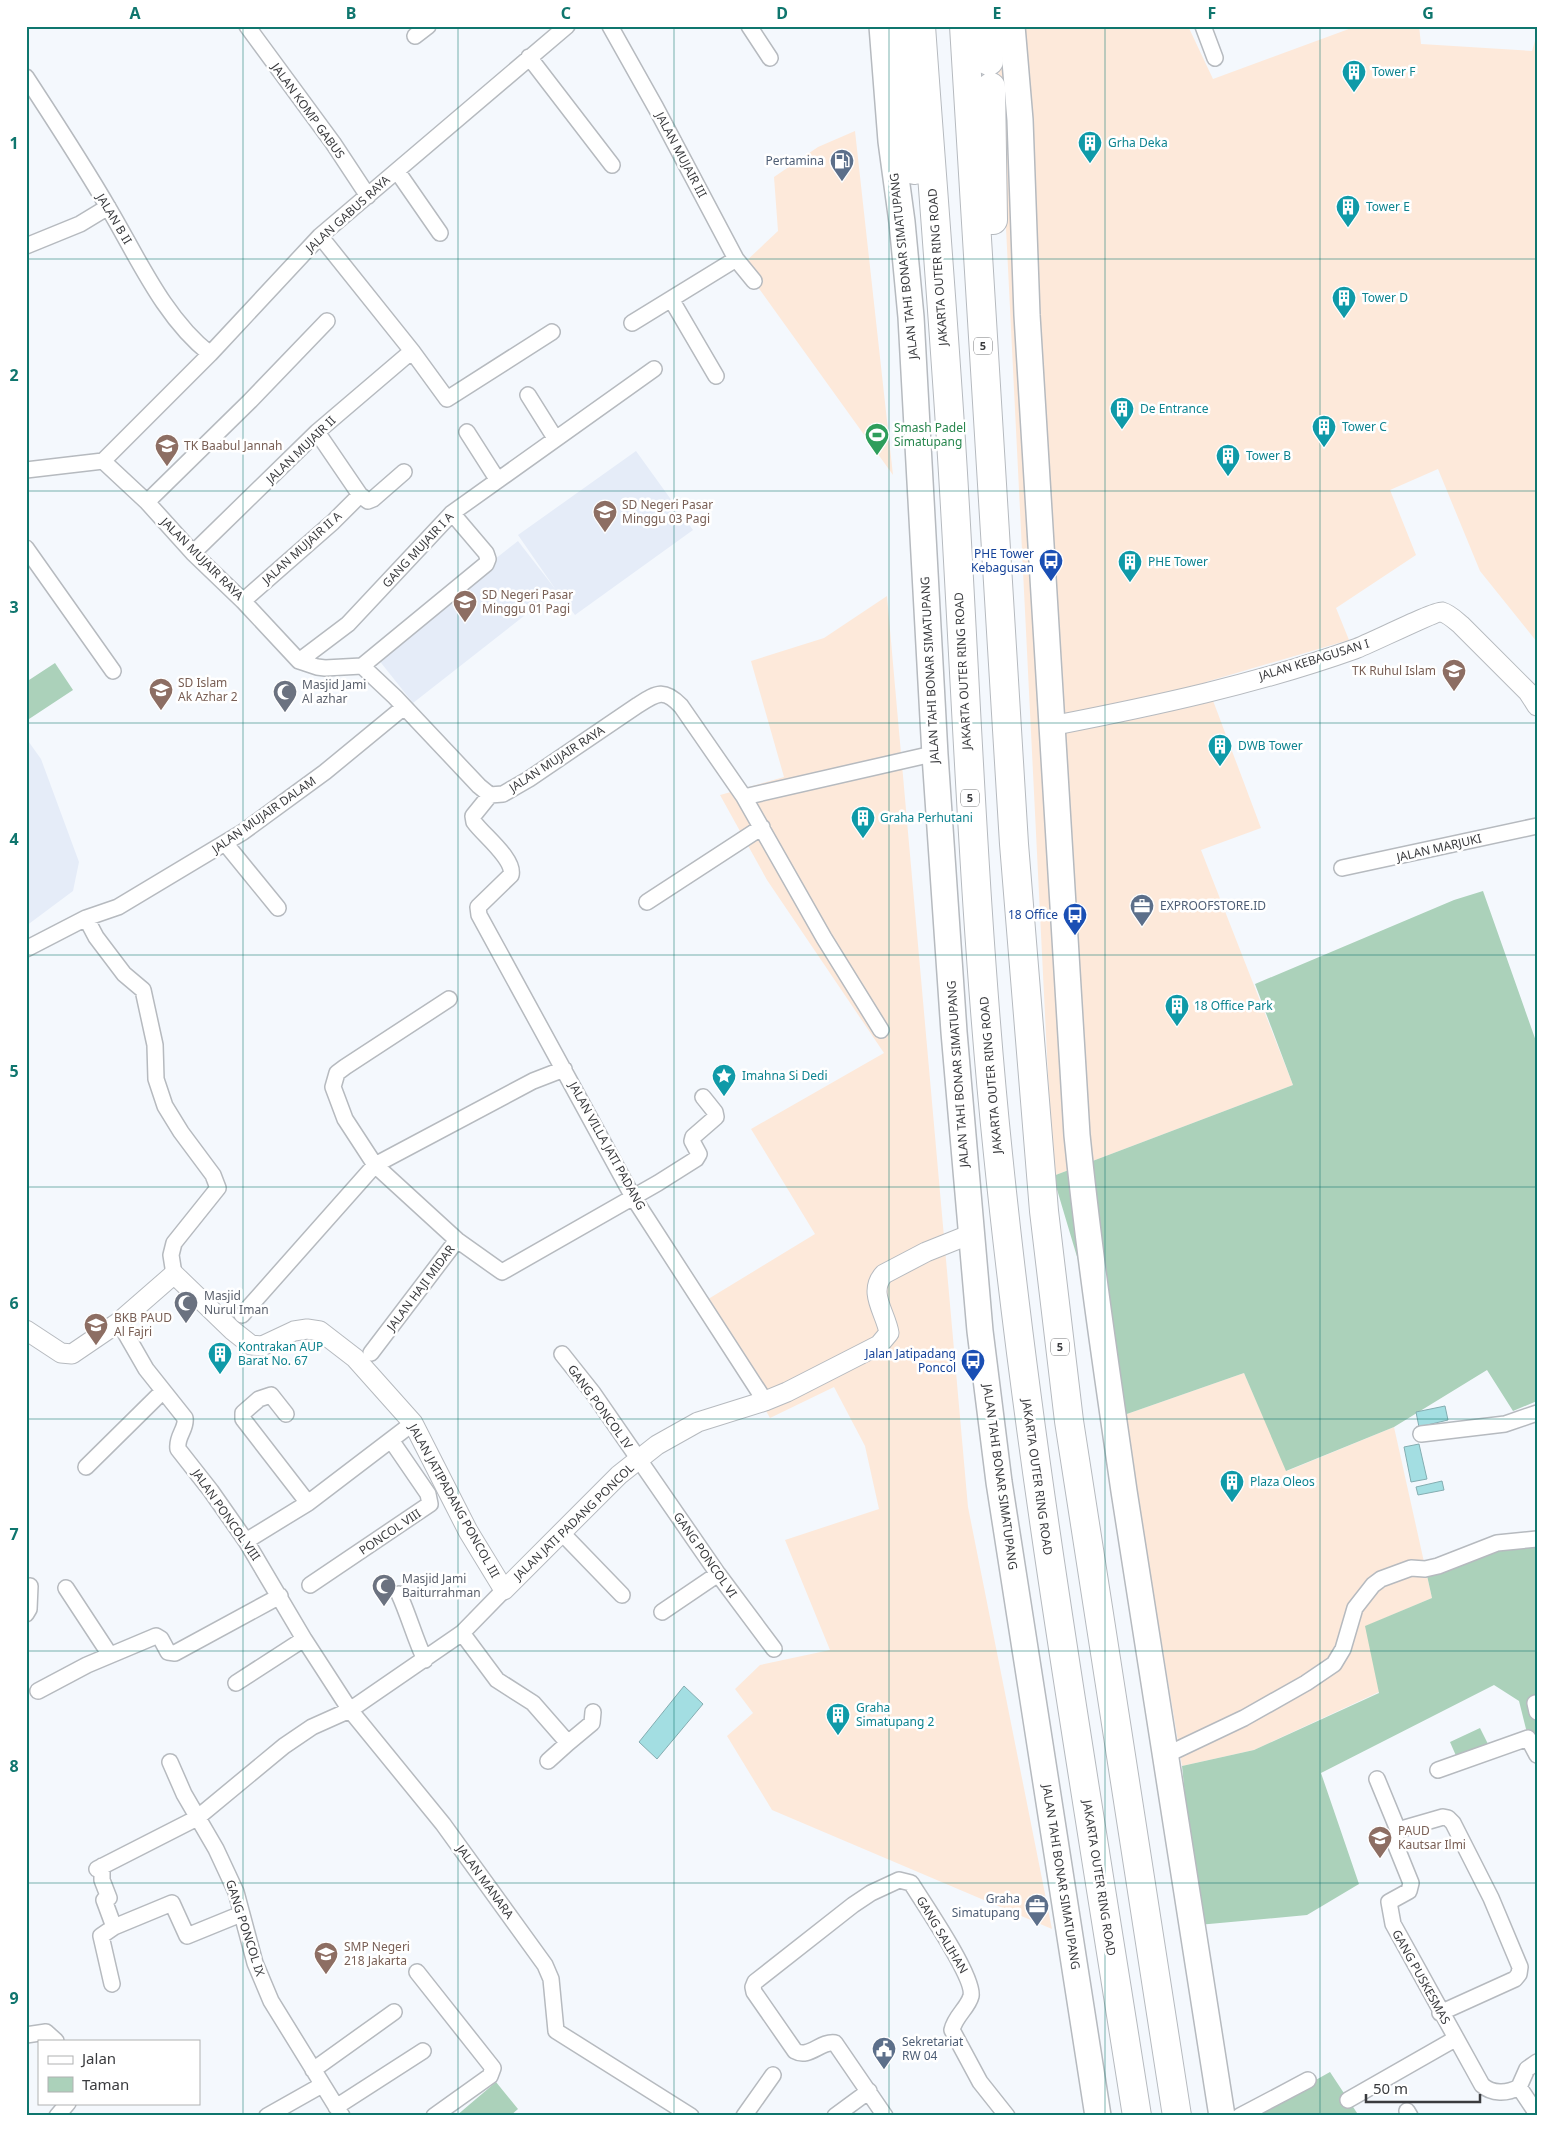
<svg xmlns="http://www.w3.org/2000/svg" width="1563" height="2142" viewBox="0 0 1563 2142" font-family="'Noto Sans',sans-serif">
  <rect width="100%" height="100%" fill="#f4f8fd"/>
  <!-- commercial -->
  <path fill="#fde9da" d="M996,26H1188L1213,79L1357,26H1419L1421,44L1532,51L1537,34V642L1480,571L1438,469L1390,490L1416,555L1336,608L1349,640L1206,682L1261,828L1201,850L1293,1085L1053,1176Z
    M855,131L893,475L742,265L778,231L774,177L818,147Z
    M887,596L968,1507L1052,1929L772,1810L727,1736L753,1713L735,1689L760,1665L830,1650L785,1540L879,1509L865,1446L834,1387L770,1418L705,1301L815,1234L751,1129L884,1053L767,880L720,795L784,777L751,661L824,638Z
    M1244,1373L1287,1471L1394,1427L1432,1598L1366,1626L1379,1692L1254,1750L1182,1766L1124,1415Z"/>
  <!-- built -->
  <path fill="#e5ecf8" d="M636,451L693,530L575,615L557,590L413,703L374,654L518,541L556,590L518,535Z
    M26,738L41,759L79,862L73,891L26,926Z"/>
  <!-- green -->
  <path fill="#abd1ba" d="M55,663L73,690L26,721V682Z
    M1483,891L1537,1044V1401L1513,1411L1487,1370L1394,1427L1286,1471L1244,1373L1124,1415L1053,1176L1293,1085L1255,984L1454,900Z
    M1537,1536V1750L1530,1745L1519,1701L1494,1685L1321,1773L1359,1884L1307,1915L1198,1925L1182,1766L1254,1750L1379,1693L1365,1626L1432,1598L1426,1571L1474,1543Z
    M1480,1728L1488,1744L1457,1758L1450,1742Z
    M1330,2072L1359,2116H1251Z
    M496,2082L518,2109L510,2116H456Z"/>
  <!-- water -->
  <path fill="#a3dee2" stroke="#84adb1" d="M1445,1406L1448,1420L1419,1427L1416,1412Z
    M1419,1444L1427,1479L1411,1482L1404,1447Z
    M1442,1481L1444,1490L1418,1495L1416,1487Z
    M684,1686L703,1704L657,1759L639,1742Z"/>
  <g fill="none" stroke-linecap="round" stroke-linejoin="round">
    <defs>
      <path id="minor" d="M247,26L333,143L368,196
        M610,26L656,108L736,259L754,281
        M749,26L770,58
        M1203,26L1215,58
        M415,36L428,26
        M529,57L612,165
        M26,77C54,120 83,164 109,209C138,258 164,318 210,354
        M397,171L440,233
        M320,236L412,351L447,399L552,332
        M26,246L80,224L108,207
        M671,299L716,376
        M632,323L736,259
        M528,395L555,438
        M317,432L360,495L368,501L373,499L404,472
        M467,432L497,479
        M103,461L147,502L193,553L243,601L299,661L317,667L325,668L362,666L395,697L479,786L490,795L503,794L529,779L638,705C657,693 664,688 681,706L744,797L928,755H935
        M103,461L210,354L320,236L567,26
        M26,470L103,461
        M147,502L250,401L327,321
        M26,548L113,671
        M193,553L317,432L412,351
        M243,601L333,522L360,495
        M299,661L348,624L452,513L654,369
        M362,666L486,564L488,559L486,553L452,513
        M490,795L473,816L474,822C483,835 515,859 511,875L478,907L479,915L633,1197L765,1401
        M744,797L824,938L881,1030
        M225,843L278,908
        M1342,868L1537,826
        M647,902L762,827
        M86,918L96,937L124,974L143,990L155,1045L156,1079L165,1106L181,1132L213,1175L218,1188L174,1243L171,1255L174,1274
        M26,949L86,918L118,907L243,832L325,772L404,707
        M449,999L345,1067L337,1073L333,1087L345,1119L375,1165L457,1240L502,1272L658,1183L696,1159L699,1154L692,1141L693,1137L716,1117L715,1112L703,1097
        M242,1315L375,1165L533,1081L564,1069
        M119,1322L146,1369L185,1418C187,1429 176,1436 178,1449L211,1491L246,1541L304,1639L350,1710L443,1824L545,1965L551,1979L556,2031L691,2116
        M371,1353L457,1240
        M562,1354L593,1393L718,1574L774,1649
        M286,1414L271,1395L259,1399L243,1413V1419L308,1503
        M1421,1434L1505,1424L1537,1413
        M86,1467L163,1391
        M562,1533L622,1595
        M246,1541L308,1503L413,1423
        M310,1585L430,1504L428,1494L391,1440
        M66,1588L110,1655
        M399,1594C409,1616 415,1639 425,1660
        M662,1612L718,1574
        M26,1614L29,1609L30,1586
        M462,1633L497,1680L533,1703L568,1743L592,1723L593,1712
        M236,1683L304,1639
        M38,1691L87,1665L156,1636L161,1639L168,1652L175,1653L280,1596
        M1535,1703L1537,1712
        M1164,1756L1244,1718L1306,1683L1334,1664L1343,1649L1355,1608L1373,1585L1381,1579L1411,1568L1425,1569L1438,1566L1497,1543L1537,1539
        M548,1761L568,1743
        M170,1762L184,1794L216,1849L236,1892L255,1963L271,2001L342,2116
        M1438,1770L1528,1738L1537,1755
        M1377,1779L1398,1830L1394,1841L1411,1883L1409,1891L1389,1902L1393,1924L1482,2085C1492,2094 1507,2094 1519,2087
        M1398,1830L1443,1817L1448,1818L1453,1823L1491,1898L1520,1967L1519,1974L1515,1979L1440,2013
        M102,1866V1880L109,1898L104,1900L114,1927
        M97,1869L197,1818L284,1746L312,1727L350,1710L462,1633L504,1590
        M417,1972L493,2068L490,2076L434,2116
        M112,1984L101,1936L114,1927L172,1903L187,1936L241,1914
        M26,2035L46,2032L56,2041
        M313,2070L394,2012
        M1519,2087L1537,2114
        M1519,2087L1527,2069L1537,2062
        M1348,2100L1455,2039
        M336,2107L423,2051
        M1407,2111L1410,2116
        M57,2116L68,2103
        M267,2116L322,2085
        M744,2116L773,2075
        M835,2116L869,2091
        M885,2116L835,2043C820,2041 809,2059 795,2051L754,1992L753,1987L755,1982L853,1905L871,1893L899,1880L911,1883C923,1902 975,1978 971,1996C968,2008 955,2016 952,2030L980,2082L1007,2116
        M1240,2116L1308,2080"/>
      <path id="tertiary" d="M1051,726C1154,706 1257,684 1355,649C1369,644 1435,611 1442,612C1449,614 1455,620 1461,625L1528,692L1537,706
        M26,1330L61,1353L72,1354L119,1322L174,1274L232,1330L251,1345L262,1346L294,1331L307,1329L320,1331L355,1358L413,1423L468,1531L504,1590L619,1475L657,1445L698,1422L765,1401L787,1392L879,1345L889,1333C886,1313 867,1292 884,1274L926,1252L971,1234"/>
      <path id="trunk" d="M882,26L891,141L902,222L911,317L935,755L954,1032L980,1331L999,1482L1098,2116
        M1012,26L1020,120L1027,315L1077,1135C1089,1254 1107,1373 1124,1491C1155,1699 1190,1907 1222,2116"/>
      <path id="motorway" d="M900,26L914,170
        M921,26C932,181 945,335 954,490C967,711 975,933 998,1154C1031,1477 1087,1796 1137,2116
        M964,26L1014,844L1044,1211L1069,1421L1177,2116
        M988,33L989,61
        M991,87L993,220"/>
    </defs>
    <!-- minor casing -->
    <use href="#minor" stroke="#b6babf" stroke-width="18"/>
    <!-- tertiary casing -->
    <use href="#tertiary" stroke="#b6babf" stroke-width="21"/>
    <!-- trunk casing -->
    <use href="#trunk" stroke="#b6babf" stroke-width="28"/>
    <!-- motorway casing -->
    <use href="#motorway" stroke="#b6babf" stroke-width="30"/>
    <!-- minor -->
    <use href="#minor" stroke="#fff" stroke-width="15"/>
    <!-- tertiary -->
    <use href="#tertiary" stroke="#fff" stroke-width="19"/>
    <!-- trunk -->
    <use href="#trunk" stroke="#fff" stroke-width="25"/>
    <!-- motorway -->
    <use href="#motorway" stroke="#fff" stroke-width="28"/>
  </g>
  <!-- grid -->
  <path fill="none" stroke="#0f766e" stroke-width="1" stroke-opacity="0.55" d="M243,26V2116M458,26V2116M674,26V2116M889,26V2116M1105,26V2116M1320,26V2116M26,259H1537M26,491H1537M26,723H1537M26,955H1537M26,1187H1537M26,1419H1537M26,1651H1537M26,1883H1537"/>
  <!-- icons -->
  <defs>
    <symbol id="building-pin" viewBox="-11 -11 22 30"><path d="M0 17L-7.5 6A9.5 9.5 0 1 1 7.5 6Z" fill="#0f9aa8" stroke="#fff"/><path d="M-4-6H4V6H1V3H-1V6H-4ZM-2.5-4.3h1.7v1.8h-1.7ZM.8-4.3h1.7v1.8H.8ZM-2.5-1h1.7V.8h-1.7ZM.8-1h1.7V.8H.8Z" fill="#fff"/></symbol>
    <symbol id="fuel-pin" viewBox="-11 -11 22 30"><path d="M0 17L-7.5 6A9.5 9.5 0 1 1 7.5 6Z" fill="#5c6f8a" stroke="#fff"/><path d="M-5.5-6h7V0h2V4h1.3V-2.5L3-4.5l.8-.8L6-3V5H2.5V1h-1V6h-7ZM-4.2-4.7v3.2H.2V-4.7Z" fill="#fff"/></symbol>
    <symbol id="stadium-pin" viewBox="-11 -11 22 30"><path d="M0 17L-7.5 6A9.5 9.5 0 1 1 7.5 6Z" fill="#2e9e5b" stroke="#fff"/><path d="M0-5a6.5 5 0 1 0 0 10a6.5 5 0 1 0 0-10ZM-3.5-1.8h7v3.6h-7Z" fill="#fff"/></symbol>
    <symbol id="school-pin" viewBox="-11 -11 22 30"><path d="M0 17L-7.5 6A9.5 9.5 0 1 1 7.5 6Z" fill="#8d6e63" stroke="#fff"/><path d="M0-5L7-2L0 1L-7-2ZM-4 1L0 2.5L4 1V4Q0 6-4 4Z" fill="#fff"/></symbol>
    <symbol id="bus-pin" viewBox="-11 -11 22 30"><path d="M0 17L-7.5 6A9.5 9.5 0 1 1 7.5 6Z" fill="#1a4fb4" stroke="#fff"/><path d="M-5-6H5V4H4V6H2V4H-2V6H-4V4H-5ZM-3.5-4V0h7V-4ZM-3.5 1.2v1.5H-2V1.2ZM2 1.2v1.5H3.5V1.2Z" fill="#fff"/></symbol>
    <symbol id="mosque-pin" viewBox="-11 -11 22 30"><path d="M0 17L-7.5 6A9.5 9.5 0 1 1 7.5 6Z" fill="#6b7280" stroke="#fff"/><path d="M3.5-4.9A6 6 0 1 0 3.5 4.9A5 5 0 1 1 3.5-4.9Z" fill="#fff"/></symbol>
    <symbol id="office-pin" viewBox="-11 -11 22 30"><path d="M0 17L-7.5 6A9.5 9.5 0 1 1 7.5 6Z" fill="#5c6f8a" stroke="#fff"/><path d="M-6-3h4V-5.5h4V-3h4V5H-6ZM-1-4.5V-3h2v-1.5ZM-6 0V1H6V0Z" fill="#fff"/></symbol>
    <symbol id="sight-pin" viewBox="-11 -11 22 30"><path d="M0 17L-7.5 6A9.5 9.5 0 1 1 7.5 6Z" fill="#0f9aa8" stroke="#fff"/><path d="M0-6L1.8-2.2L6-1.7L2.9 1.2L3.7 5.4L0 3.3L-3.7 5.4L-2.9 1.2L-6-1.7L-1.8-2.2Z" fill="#fff"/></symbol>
    <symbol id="civic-pin" viewBox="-11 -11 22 30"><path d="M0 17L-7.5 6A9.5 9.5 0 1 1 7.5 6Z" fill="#5c6f8a" stroke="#fff"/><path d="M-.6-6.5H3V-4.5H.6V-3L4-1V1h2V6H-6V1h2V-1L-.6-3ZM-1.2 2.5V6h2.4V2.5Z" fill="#fff"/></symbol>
  </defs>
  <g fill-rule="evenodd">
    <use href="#building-pin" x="1340" y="58" width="28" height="38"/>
    <use href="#building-pin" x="1076" y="129" width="28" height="38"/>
    <use href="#fuel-pin" x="828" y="147" width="28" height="38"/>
    <use href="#building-pin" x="1334" y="193" width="28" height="38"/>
    <use href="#building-pin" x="1330" y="284" width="28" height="38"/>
    <use href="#building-pin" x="1108" y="395" width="28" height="38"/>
    <use href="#building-pin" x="1310" y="413" width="28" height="38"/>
    <use href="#stadium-pin" x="863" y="421" width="28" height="38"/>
    <use href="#school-pin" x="153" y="432" width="28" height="38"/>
    <use href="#building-pin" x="1214" y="442" width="28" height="38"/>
    <use href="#school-pin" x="591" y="498" width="28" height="38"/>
    <use href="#bus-pin" x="1037" y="547" width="28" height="38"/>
    <use href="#building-pin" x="1116" y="548" width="28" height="38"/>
    <use href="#school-pin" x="451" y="588" width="28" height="38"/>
    <use href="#school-pin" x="1440" y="657" width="28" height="38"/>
    <use href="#school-pin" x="147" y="676" width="28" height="38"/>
    <use href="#mosque-pin" x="271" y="678" width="28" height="38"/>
    <use href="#building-pin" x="1206" y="732" width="28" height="38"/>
    <use href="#building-pin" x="849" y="804" width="28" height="38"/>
    <use href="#office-pin" x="1128" y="892" width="28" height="38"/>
    <use href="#bus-pin" x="1061" y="901" width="28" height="38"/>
    <use href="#building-pin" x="1163" y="992" width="28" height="38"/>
    <use href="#sight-pin" x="710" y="1062" width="28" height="38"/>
    <use href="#mosque-pin" x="172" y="1289" width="28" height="38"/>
    <use href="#school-pin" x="82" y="1311" width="28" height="38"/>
    <use href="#building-pin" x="206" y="1340" width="28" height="38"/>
    <use href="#bus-pin" x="959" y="1347" width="28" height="38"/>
    <use href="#building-pin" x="1218" y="1468" width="28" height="38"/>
    <use href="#mosque-pin" x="370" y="1572" width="28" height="38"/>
    <use href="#building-pin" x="824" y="1701" width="28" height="38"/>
    <use href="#school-pin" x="1366" y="1824" width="28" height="38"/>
    <use href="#office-pin" x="1023" y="1892" width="28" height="38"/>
    <use href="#school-pin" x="312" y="1940" width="28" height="38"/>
    <use href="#civic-pin" x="870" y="2035" width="28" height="38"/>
  </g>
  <g text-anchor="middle" stroke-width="5" stroke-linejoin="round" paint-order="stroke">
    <!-- shield labels -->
    <g fill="#fff" stroke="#757678" stroke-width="1">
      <rect x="974" y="337.5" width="18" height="17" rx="4"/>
      <rect x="961" y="789.5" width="18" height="17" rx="4"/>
      <rect x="1051" y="1338.5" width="18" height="17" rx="4"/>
    </g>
    <g font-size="11" font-weight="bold" fill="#3a3b3e">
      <text x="983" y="350">5</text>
      <text x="970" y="802">5</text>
      <text x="1060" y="1351">5</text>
    </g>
    <!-- culture labels -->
    <g font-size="12" fill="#0d838f" stroke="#fff" text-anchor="start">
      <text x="1372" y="76">Tower F</text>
      <text x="1108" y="147">Grha Deka</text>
      <text x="1366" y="211">Tower E</text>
      <text x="1362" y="302">Tower D</text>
      <text x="1140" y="413">De Entrance</text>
      <text x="1342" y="431">Tower C</text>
      <text x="1246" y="460">Tower B</text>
      <text x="1148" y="566">PHE Tower</text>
      <text x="1238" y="750">DWB Tower</text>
      <text x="880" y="822">Graha Perhutani</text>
      <text x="1194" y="1010">18 Office Park</text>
      <text x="742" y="1080">Imahna Si Dedi</text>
      <text x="238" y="1351">Kontrakan AUP<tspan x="238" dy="14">Barat No. 67</tspan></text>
      <text x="1250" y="1486">Plaza Oleos</text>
      <text x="856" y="1712">Graha<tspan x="856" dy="14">Simatupang 2</tspan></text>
    </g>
    <!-- street labels -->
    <g font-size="12" fill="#3a3b3e" stroke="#fff">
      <text transform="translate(308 111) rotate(54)" y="4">JALAN KOMP GABUS</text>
      <text transform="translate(681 155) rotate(62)" y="4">JALAN MUJAIR III</text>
      <text transform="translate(348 214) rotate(-42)" y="4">JALAN GABUS RAYA</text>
      <text transform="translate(114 219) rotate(59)" y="4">JALAN B II</text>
      <text transform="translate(904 266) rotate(-96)" y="4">JALAN TAHI BONAR SIMATUPANG</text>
      <text transform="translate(938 267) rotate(-94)" y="4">JAKARTA OUTER RING ROAD</text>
      <text transform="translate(301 450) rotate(-44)" y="4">JALAN MUJAIR II</text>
      <text transform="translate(302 548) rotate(-42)" y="4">JALAN MUJAIR II A</text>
      <text transform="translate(418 550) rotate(-47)" y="4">GANG MUJAIR I A</text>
      <text transform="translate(202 559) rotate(45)" y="4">JALAN MUJAIR RAYA</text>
      <text transform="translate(1314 660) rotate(-17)" y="4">JALAN KEBAGUSAN I</text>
      <text transform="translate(930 670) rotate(-93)" y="4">JALAN TAHI BONAR SIMATUPANG</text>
      <text transform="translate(963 671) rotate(-93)" y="4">JAKARTA OUTER RING ROAD</text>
      <text transform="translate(557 759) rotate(-33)" y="4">JALAN MUJAIR RAYA</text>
      <text transform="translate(264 815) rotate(-35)" y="4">JALAN MUJAIR DALAM</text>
      <text transform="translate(1439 848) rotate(-13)" y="4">JALAN MARJUKI</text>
      <text transform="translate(958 1074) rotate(-94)" y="4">JALAN TAHI BONAR SIMATUPANG</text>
      <text transform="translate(991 1075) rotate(-95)" y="4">JAKARTA OUTER RING ROAD</text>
      <text transform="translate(607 1146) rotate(61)" y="4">JALAN VILLA JATI PADANG</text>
      <text transform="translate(421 1288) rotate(-53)" y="4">JALAN HAJI MIDAR</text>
      <text transform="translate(600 1407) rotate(54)" y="4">GANG PONCOL IV</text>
      <text transform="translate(1000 1477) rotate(82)" y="4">JALAN TAHI BONAR SIMATUPANG</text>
      <text transform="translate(1037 1477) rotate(82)" y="4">JAKARTA OUTER RING ROAD</text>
      <text transform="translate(454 1501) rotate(61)" y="4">JALAN JATIPADANG PONCOL III</text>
      <text transform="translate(226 1515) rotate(55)" y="4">JALAN PONCOL VIII</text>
      <text transform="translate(574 1522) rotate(-44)" y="4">JALAN JATI PADANG PONCOL</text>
      <text transform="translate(390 1532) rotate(-34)" y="4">PONCOL VIII</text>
      <text transform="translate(705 1555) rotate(55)" y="4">GANG PONCOL VI</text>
      <text transform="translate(1061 1877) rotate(81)" y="4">JALAN TAHI BONAR SIMATUPANG</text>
      <text transform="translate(1099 1878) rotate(81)" y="4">JAKARTA OUTER RING ROAD</text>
      <text transform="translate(485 1882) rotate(54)" y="4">JALAN MANARA</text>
      <text transform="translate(245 1928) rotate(72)" y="4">GANG PONCOL IX</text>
      <text transform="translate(942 1935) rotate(59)" y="4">GANG SALIHAN</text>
      <text transform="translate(1421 1977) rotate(61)" y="4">GANG PUSKESMAS</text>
    </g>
    <!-- service labels -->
    <g font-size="12" fill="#4e5e75" stroke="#fff" text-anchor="end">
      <text x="824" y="165">Pertamina</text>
      <text x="1160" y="910" text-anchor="start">EXPROOFSTORE.ID</text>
      <text x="1020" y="1903">Graha<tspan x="1020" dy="14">Simatupang</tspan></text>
      <text x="902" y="2046" text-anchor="start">Sekretariat<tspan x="902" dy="14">RW 04</tspan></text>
    </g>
    <!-- leisure labels -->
    <g font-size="12" fill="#27864d" stroke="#fff" text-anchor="start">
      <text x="894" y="432">Smash Padel<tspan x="894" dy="14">Simatupang</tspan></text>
    </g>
    <!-- education labels -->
    <g font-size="12" fill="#785e54" stroke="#fff" text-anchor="start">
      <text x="184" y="450">TK Baabul Jannah</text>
      <text x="622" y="509">SD Negeri Pasar<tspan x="622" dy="14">Minggu 03 Pagi</tspan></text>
      <text x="482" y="599">SD Negeri Pasar<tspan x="482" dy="14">Minggu 01 Pagi</tspan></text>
      <text x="1436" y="675" text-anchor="end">TK Ruhul Islam</text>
      <text x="178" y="687">SD Islam<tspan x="178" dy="14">Ak Azhar 2</tspan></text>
      <text x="114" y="1322">BKB PAUD<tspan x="114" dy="14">Al Fajri</tspan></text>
      <text x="1398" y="1835">PAUD<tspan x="1398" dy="14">Kautsar Ilmi</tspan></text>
      <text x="344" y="1951">SMP Negeri<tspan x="344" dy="14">218 Jakarta</tspan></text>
    </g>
    <!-- transit labels -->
    <g font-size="12" fill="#164399" stroke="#fff" text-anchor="end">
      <text x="1034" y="558">PHE Tower<tspan x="1034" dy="14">Kebagusan</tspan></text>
      <text x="1058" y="919">18 Office</text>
      <text x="956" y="1358">Jalan Jatipadang<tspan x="956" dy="14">Poncol</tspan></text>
    </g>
    <!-- worship labels -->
    <g font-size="12" fill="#5b616d" stroke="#fff" text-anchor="start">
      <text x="302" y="689">Masjid Jami<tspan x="302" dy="14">Al azhar</tspan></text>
      <text x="204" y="1300">Masjid<tspan x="204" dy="14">Nurul Iman</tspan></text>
      <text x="402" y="1583">Masjid Jami<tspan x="402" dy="14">Baiturrahman</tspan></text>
    </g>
  </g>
  <!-- border -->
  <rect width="1563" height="2142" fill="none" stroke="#ffffff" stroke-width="55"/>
  <!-- legend -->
  <rect x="38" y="2040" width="162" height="65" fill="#ffffff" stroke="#b0b1b2"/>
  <rect x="48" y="2056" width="25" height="8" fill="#ffffff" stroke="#b0b1b2"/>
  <text x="82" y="2064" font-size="15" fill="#3a3b3e">Jalan</text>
  <rect x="48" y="2077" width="25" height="15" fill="#abd1ba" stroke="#b0b1b2"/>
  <text x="82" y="2090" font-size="15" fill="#3a3b3e">Taman</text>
  <!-- scale -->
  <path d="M1366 2094v8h114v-8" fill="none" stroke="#3a3b3e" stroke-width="2.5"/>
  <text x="1373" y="2094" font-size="15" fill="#3a3b3e" stroke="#ffffff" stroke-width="4" paint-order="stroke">50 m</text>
  <rect x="28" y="28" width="1508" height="2086" fill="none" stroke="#0f766e" stroke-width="2"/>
  <g font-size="16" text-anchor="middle" font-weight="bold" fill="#0f766e">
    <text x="135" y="19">A</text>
    <text x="351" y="19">B</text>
    <text x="566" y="19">C</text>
    <text x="782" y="19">D</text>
    <text x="997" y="19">E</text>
    <text x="1212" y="19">F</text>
    <text x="1428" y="19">G</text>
    <text x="14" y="149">1</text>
    <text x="14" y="381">2</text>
    <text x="14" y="613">3</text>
    <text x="14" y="845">4</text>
    <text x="14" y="1077">5</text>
    <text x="14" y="1309">6</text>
    <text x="14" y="1540">7</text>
    <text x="14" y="1772">8</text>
    <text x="14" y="2004">9</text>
  </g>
</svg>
